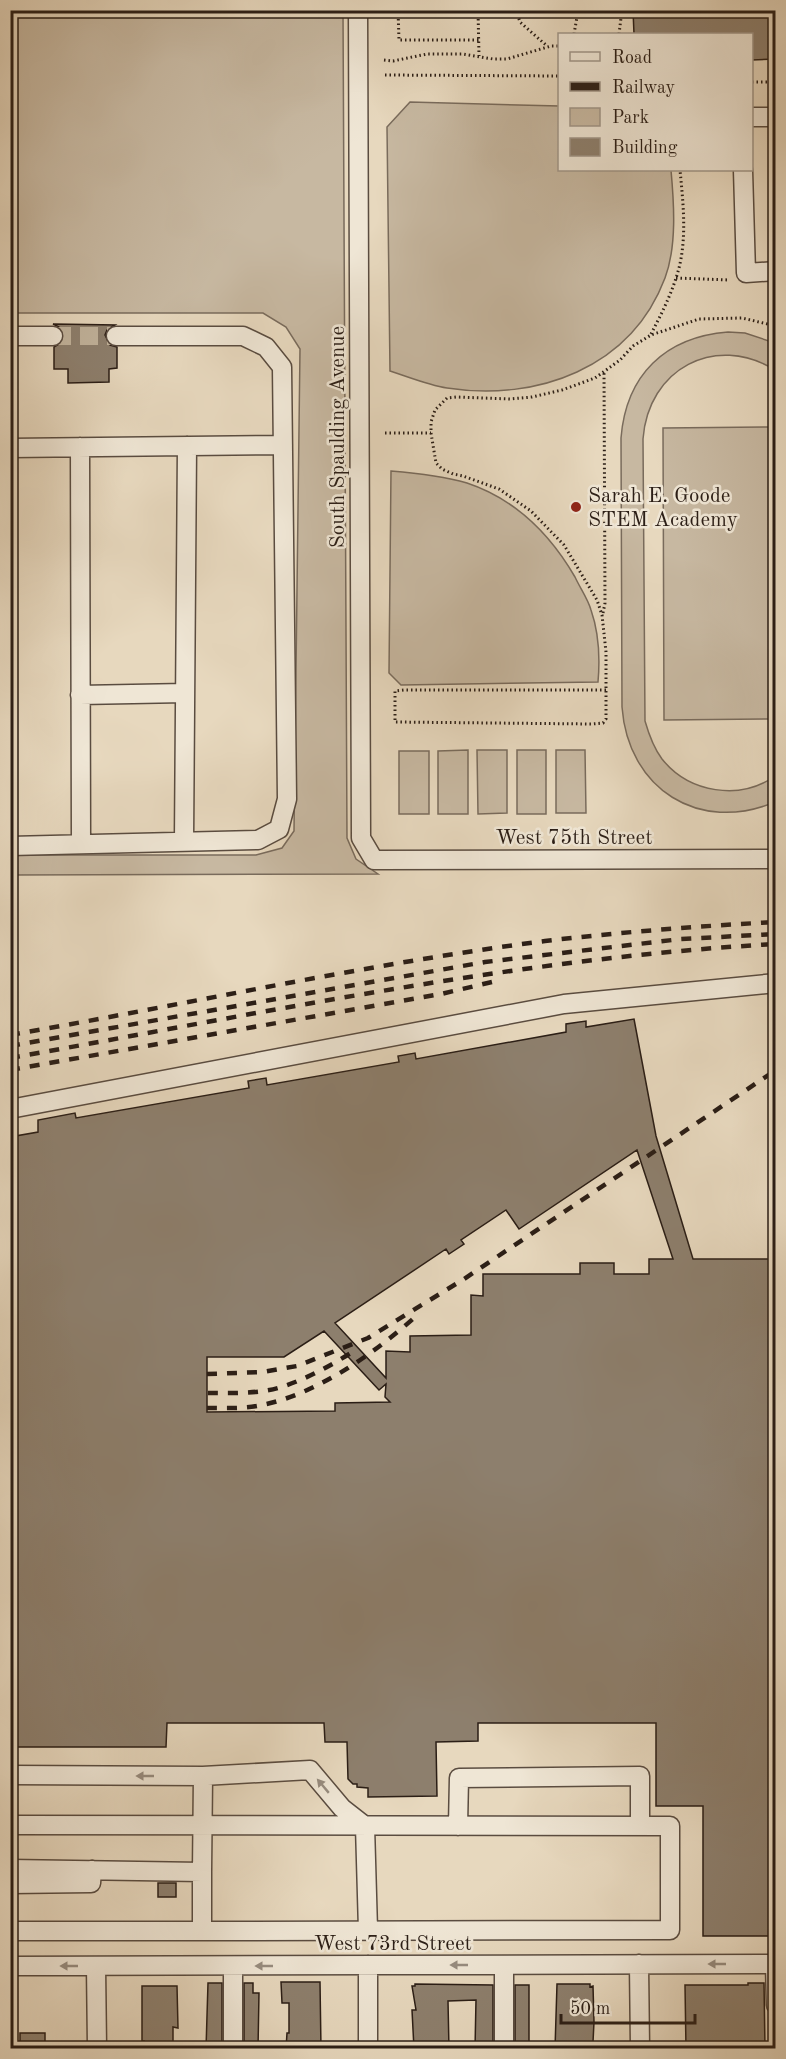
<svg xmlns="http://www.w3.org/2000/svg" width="786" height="2059" viewBox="0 0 786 2059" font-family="'Old Standard TT',serif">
  <rect width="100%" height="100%" fill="#e7d8be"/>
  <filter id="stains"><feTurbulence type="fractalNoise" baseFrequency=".00333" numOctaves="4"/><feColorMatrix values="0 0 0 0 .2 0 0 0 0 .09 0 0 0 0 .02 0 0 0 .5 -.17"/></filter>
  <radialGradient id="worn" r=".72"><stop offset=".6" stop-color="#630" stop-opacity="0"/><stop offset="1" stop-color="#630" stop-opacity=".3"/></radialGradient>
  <!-- green -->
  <path fill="#c7b8a1" stroke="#796b5c" stroke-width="1.5" d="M11,11H343L347,838L356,859L378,874L11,875L10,855H256L282,848L294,831L300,349L286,327L263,313H11Z
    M410,102L559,106L560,170H671C674,203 677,246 665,278C631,368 537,402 447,388C428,385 409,377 390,371L387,127Z
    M728,332L745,333L775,343V370C715,333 648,369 643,439L645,721C649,735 653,747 662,759C689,793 740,801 775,776V802C699,834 628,789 622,707L621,438C626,375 665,337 728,332Z
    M775,427V719L664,720L663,428Z
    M391,471C416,473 443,476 467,483C515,499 550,534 575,577C580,588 588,599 591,610C599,633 600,659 598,682L401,685L389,673Z
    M468,750V814H438V751Z
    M477,750H507V813L478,814Z
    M517,750H546V814H517Z
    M556,750H585L586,813H556Z
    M399,751H429V814H399Z"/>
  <!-- building -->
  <path fill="#8d7f6d" stroke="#2b1e16" stroke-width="1.5" fill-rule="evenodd" d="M633,10H776V59L752,60V34H634Z
    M53,324L115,325L107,330L105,335L110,345L117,347V368L109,369V382L68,383V369H54V347L62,342L64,335L59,327Z
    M634,1019L656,1136L693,1259H776V1936H703V1806H656V1723H478V1741L436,1742L437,1796L368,1797V1788L357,1787V1784H353L348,1779L347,1742H325L324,1723H167L166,1747H10V1137L38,1132V1120L75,1113L76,1118L249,1088L248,1081L266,1078L267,1085L399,1062L398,1056L415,1053L416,1059L566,1032V1024L586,1021V1027ZM637,1150L673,1259H649V1274H614V1263H580V1274H483V1296L471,1295V1335L410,1336V1352L386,1351V1378L335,1323L446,1249L449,1254L464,1244L461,1240L506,1210L519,1229ZM324,1331L379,1390L386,1384L385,1397L390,1402L335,1403V1411L207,1412V1357H284Z
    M158,1883H176V1897H158Z
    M281,1982H320L321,2049H286L287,2033H289V2003H282Z
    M208,1983H222V2049H206Z
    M244,1983H253V1993H259L258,2049H244Z
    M748,1983H764L765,2049H686L685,1985H748Z
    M415,1984L493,1985V2049H475L476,2000L448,2001L449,2049H414L412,2010H416L412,1986H415Z
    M557,1984H590V1987L593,1986L594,2022L593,2042H590V2049H555Z
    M515,1985H529V2049H515Z
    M142,1986H177L178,2028L173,2027V2049H144V2041H142Z
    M20,2033H45V2049H20Z"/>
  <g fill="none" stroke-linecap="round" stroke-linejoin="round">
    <!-- minor-tunnel -->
    <path stroke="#c1b39c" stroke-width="18" stroke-dasharray="18 9" stroke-linecap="butt" d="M53,336H116"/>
    <defs>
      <path id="minor" d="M358,10L361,838L374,860L776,859
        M752,117H776
        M743,170L746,273L776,271
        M10,336H53
        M80,447L81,844
        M10,448L283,445
        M80,695L185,693
        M184,841L187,446
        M10,846L258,840L279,829L287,799L282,367L266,347L243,336H116
        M10,1109L564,1004L776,983
        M10,1775L203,1776L310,1770L342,1808L365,1826L368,1930
        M10,1825L670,1826V1930L202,1931V1872
        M458,1826L459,1778L640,1776V1826
        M10,1869L202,1872L203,1776
        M10,1884L91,1883L92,1870
        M10,1931H202
        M639,1964L640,2048
        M775,1964L776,2005
        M368,1965V2048
        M504,1965V2048
        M10,1966L776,1964
        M96,1966L97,2048
        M233,1966V2048"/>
    </defs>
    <!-- minor casing -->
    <use href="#minor" stroke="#5a4c40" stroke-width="21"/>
    <!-- path -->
    <path stroke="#2b1e16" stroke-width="3" stroke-dasharray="1.5 3" stroke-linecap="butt" d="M398,10L399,40H479
      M478,10L479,56
      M510,10L522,14L534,10
      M516,10L520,22L547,46
      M563,10L578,13
      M574,34L577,17L580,10
      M619,34L622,10
      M384,60L393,61L427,54H463L493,59H507L551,46H560
      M385,75L560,76
      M752,82H776
      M676,278L729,280
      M651,334C662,313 673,291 679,268C687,236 683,202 680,170
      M385,433H431
      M603,613L605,603L604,372
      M606,690H404L395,691V722L591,724L603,723L606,719V652L602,615L597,600L564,545L531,511L499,489L463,476L453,474L442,469L436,463L431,433V422L435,410L447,398L456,397L510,399L532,397L562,390L595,378L620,360L633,346L651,335L699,319L742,318L776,326"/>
    <!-- minor -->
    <use href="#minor" stroke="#efe6d5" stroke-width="18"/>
    <!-- rail -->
    <path stroke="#2b1e16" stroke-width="4.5" stroke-dasharray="10 10" stroke-linecap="butt" d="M10,1035C189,1004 366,964 545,941C622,932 699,926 776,922
      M10,1046L485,962L681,939L776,934
      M10,1058C264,1013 518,958 776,944
      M10,1070L441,994L492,982
      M207,1374L263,1372L297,1366L368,1338L464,1279L776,1070
      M208,1393C231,1393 256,1394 278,1388C305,1380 330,1366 354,1351
      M207,1408C225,1408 244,1409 262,1405C317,1394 373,1354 414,1318"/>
  </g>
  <!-- one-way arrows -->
  <defs><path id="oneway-solid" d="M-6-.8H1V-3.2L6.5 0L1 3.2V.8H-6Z" transform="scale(1.5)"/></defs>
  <g fill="#978c7f">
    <use href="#oneway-solid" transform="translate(145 1776) rotate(-180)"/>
    <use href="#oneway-solid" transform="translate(323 1786) rotate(-130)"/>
    <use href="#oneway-solid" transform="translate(717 1964) rotate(180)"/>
    <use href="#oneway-solid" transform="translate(459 1965) rotate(180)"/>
    <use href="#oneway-solid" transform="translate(69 1966) rotate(180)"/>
    <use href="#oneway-solid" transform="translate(264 1966) rotate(180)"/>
  </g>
  <!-- markers -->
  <circle fill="#8f2418" stroke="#efe6d5" stroke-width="2" cx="576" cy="507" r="6"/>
  <g text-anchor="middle" stroke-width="5" stroke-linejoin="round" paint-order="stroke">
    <!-- street labels -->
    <g font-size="21" fill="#2b1e16" stroke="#efe6d5">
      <text transform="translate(337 437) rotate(-90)" y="7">South Spaulding Avenue</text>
      <text x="574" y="844">West 75th Street</text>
      <text x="393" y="1950">West 73rd Street</text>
    </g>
    <!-- poi labels -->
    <g font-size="21" fill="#2b1e16" stroke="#efe6d5" text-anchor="start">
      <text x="588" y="502">Sarah E. Goode<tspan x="588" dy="24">STEM Academy</tspan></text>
    </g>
  </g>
  <!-- margin -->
  <rect width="786" height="2059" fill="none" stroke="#e7d8be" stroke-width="36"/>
  <rect x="12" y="12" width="762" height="2035" fill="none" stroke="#2b1e16" stroke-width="3"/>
  <rect x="18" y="18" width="750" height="2023" fill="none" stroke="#2b1e16" stroke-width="1.5"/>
  <!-- legend -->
  <rect x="558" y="33" width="195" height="138" fill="#efe6d5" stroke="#a19689" stroke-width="1.5"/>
  <rect x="570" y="52" width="30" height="9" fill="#efe6d5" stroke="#a19689" stroke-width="1.5"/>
  <text x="612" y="63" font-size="18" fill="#2b1e16">Road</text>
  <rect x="570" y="82" width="30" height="9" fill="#2b1e16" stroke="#a19689" stroke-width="1.5"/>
  <text x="612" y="93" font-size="18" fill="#2b1e16">Railway</text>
  <rect x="570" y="108" width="30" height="18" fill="#c7b8a1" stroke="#a19689" stroke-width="1.5"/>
  <text x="612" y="123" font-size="18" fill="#2b1e16">Park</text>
  <rect x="570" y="138" width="30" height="18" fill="#8d7f6d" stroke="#a19689" stroke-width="1.5"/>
  <text x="612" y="153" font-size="18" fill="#2b1e16">Building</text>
  <!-- scale -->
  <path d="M561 2014v9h134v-9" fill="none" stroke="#2b1e16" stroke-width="3"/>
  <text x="570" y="2014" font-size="18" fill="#2b1e16" stroke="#efe6d5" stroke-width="4.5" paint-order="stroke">50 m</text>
  <rect width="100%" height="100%" filter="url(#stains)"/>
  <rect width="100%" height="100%" fill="url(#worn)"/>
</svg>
